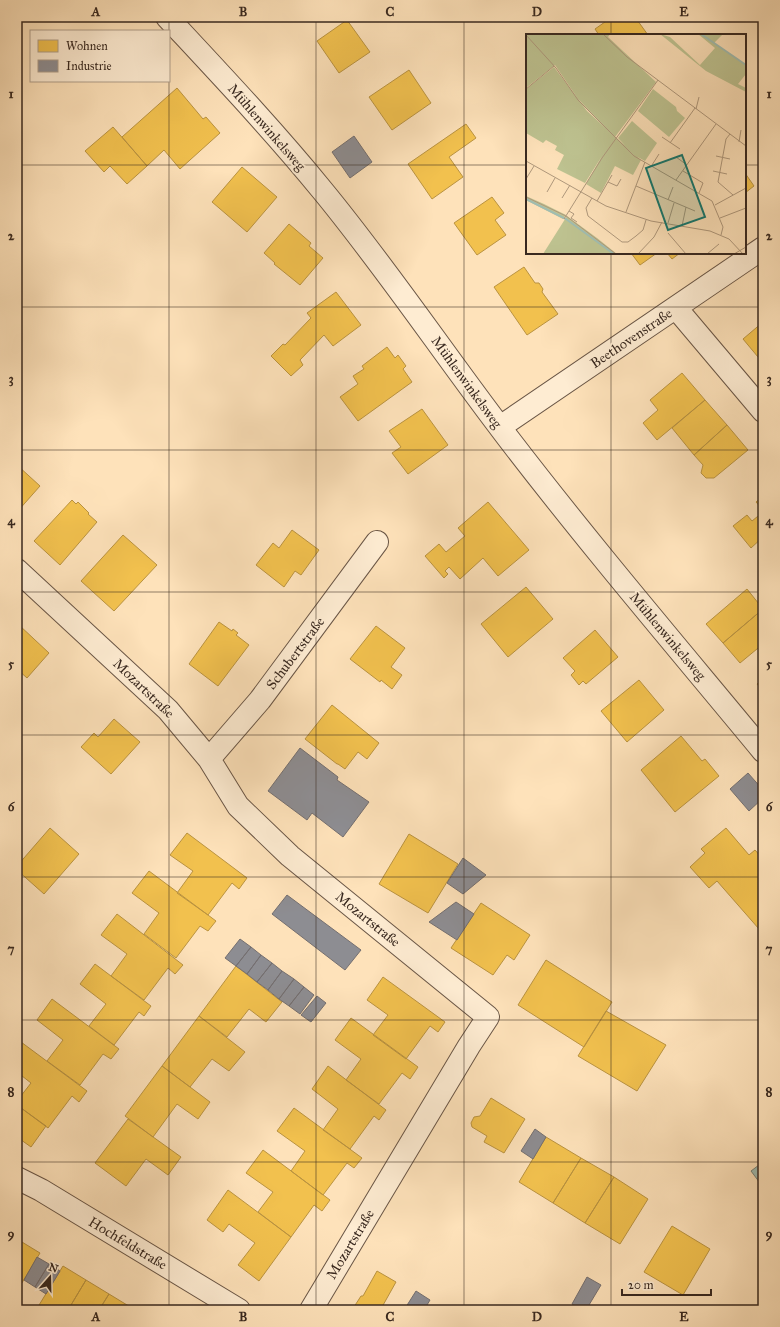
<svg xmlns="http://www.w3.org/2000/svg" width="780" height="1327" viewBox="0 0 780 1327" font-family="'IM FELL Great Primer',serif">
  <rect width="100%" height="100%" fill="#fee2ba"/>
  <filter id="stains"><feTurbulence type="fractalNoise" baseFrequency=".005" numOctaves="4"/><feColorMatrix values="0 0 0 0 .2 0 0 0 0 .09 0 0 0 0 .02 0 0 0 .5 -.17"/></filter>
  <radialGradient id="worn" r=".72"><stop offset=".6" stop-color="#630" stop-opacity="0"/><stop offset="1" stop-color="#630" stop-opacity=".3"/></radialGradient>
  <!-- water -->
  <path fill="#a0bdb2" stroke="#768177" d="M763,1162V1187L751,1171Z"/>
  <!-- homes -->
  <path fill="#f2c14e" stroke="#ba9340" d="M612,17H635L648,35H599L595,29Z
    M347,20L370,52L339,73L317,41Z
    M409,70L431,103L392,130L369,97Z
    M177,88L203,119L206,117L220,133L180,169L164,150L147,166L122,137Z
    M466,124L476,138L449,157L463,177L432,199L408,164Z
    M113,127L147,166L127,184L110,166L104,172L85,151Z
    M242,167L277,197L247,232L212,202Z
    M745,173L754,186L745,193Z
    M492,197L504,213L495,220L506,235L477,255L454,223Z
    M289,224L311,243L309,246L323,258L300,285L274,264L275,263L264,253Z
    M631,253H657L640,265Z
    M667,253H680L672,259Z
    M524,267L535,283H539L543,289L542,292L558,314L527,335L494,287Z
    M336,292L361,325L333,346L324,335L300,360L303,365L291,376L271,356L283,344L285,345L311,318L307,313Z
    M763,322V363L743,339Z
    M387,347L395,358L398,355L406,366L403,369L412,382L358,421L340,397L358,384L353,376L364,369L362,366Z
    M682,373L705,400L657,440L643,423L658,410L650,400Z
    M705,400L727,425L694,455L672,428Z
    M422,409L448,445L408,474L392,453L401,447L389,431Z
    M727,425L748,450L714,478H706L701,473L703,465L694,455Z
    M17,465L40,486L17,512Z
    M763,496V510L756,502Z
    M72,500L76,504L78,502L89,513L88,514L97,522L60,565L34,541Z
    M488,502L529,550L498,576L483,558L460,579L449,567L445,571L448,574L444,578L425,556L439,544L446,552L465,536L458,528Z
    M763,512V537L751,548L733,526L747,515L752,521Z
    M292,530L319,550L301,575L295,571L284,587L256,565L273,543L279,548Z
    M123,535L157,565L114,611L81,581Z
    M526,587L553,619L508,657L481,624Z
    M747,589L763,609L723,643L706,624Z
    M763,609V644L740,663L723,643Z
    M219,622L232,631L233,629L238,633L236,635L249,645L218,686L189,664Z
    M19,625L49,653L27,678L17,669V627Z
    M376,626L405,648L391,667L402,675L392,689L381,680L380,682L350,659Z
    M595,630L618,657L586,684L583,681L579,685L571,675L575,671L563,658Z
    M763,679V691L757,684Z
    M639,680L664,710L627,742L601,711Z
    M332,705L379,743L367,759L358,752L345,769L338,764H337L305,739Z
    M114,719L140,742L111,774L81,747L94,733L98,737Z
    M681,736L702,761L705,759L719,776L675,812L641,770Z
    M50,828L79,854L44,894L17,870V866Z
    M726,828L749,855L755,850L763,859V925L759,929L717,881L709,888L690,867L705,853L701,849Z
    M187,833L247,878L239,889L232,883L208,915L177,893L193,871L170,855Z
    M409,834L458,864L428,913L379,884Z
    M149,871L216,921L208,931L200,926L176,958L144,934L159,913L132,893Z
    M481,903L530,935L514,960L507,955L493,975L451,948Z
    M117,914L183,965L175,974L168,968L144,1000L111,976L127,954L101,935Z
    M546,960L612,1002L584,1047L518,1005Z
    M95,964L151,1006L144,1016L139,1012L114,1045L89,1026L106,1004L80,984Z
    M236,966L282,1002L266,1022L249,1009L227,1037L199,1016Z
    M383,977L445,1022L438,1032L430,1026L406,1059L373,1035L388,1015L367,1000Z
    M52,999L119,1049L111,1059L103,1054L80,1085L47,1061L63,1040L37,1020Z
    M606,1011L666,1045L637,1091L578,1056Z
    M199,1016L245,1052L229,1071L212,1059L190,1087L162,1066Z
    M351,1018L418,1067L410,1079L402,1073L379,1104L346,1080L361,1059L335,1040Z
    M21,1042L87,1091L79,1102L72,1096L48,1128L17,1105V1101L31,1083L17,1072V1048Z
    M162,1066L210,1102L198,1119L177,1104L153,1137L125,1116Z
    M328,1066L386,1110L379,1120L374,1116L350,1149L323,1130L338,1109L312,1089Z
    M491,1098L525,1119L504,1153L484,1142L487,1136L472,1127L471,1123L474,1117L480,1116Z
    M17,1105L46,1126L31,1147L17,1137Z
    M294,1108L362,1158L354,1168L347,1163L323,1195L291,1171L305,1151L277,1131Z
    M128,1119L181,1157L168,1175L146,1159L126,1186L95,1163Z
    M546,1137L581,1158L553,1203L519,1182Z
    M263,1150L330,1200L322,1211L314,1205L291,1237L258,1212L273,1192L246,1173Z
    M581,1158L614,1177L585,1223L553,1203Z
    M614,1177L648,1199L620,1244L585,1223Z
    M228,1190L291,1237L259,1281L238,1265L255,1243L229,1224L223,1232L207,1220Z
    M672,1226L710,1249L683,1295L644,1272Z
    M17,1239L40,1253L17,1291Z
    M63,1266L86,1280L68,1310H36Z
    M377,1271L396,1282L382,1307L386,1310H352L361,1296H363Z
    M86,1280L109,1294L99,1310H68Z
    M109,1294L132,1308L131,1310H99Z"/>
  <!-- industry -->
  <path fill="#8d8d92" stroke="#746f70" d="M354,136L372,162L350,178L332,152Z
    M300,748L338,777L337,780L369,802L343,837L312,813L307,820L268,791Z
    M748,773L763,790V798L749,811L730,789Z
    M463,858L486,875L463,894L447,883Z
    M287,895L361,950L345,970L272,914Z
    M456,902L474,914L457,940L429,922Z
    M240,939L251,947L236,966L225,958Z
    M251,947L261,955L247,974L236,966Z
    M261,955L272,963L257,982L247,974Z
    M272,963L282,971L268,990L257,982Z
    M282,971L294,979L279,999L268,990Z
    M294,979L304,987L289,1006L279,999Z
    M304,987L314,995L300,1014L289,1006Z
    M317,996L326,1003L311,1022L301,1015Z
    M535,1129L546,1137L533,1159L521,1151Z
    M37,1257L49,1264L35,1287L24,1280Z
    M49,1264L60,1271L46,1294L35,1287Z
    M587,1277L601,1285L586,1310H582L572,1304Z
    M416,1291L430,1300L424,1310H404Z"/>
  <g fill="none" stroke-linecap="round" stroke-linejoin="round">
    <defs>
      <path id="minor" d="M167,17C220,74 273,130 322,190C388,270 445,356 508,438C590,545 677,647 763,751
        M676,308L763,411
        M500,427L763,248
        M17,570L168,710L209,759L238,806L290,856L488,1017L469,1046L311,1310
        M209,759L260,700L377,542
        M17,1178L41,1190L239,1310"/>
    </defs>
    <!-- minor casing -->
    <use href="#minor" stroke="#6a5646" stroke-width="24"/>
    <!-- minor -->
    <use href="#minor" stroke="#feecd2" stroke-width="22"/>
  </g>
  <!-- grid -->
  <path fill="none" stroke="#38281f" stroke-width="1" stroke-opacity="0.55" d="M169,17V1310M316,17V1310M464,17V1310M611,17V35M17,165H527M745,165H763M611,253V1310M17,307H763M17,450H763M17,592H763M17,735H763M17,877H763M17,1020H763M17,1162H763"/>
  <g text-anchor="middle" stroke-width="4" stroke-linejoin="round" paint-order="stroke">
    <!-- street labels -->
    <g font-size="14" fill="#38281f" stroke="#feecd2">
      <text transform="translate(267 127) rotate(49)" y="5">Mühlenwinkelsweg</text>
      <text transform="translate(631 338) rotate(-34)" y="5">Beethovenstraße</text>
      <text transform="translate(467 382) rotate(54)" y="5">Mühlenwinkelsweg</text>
      <text transform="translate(668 636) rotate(50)" y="5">Mühlenwinkelsweg</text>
      <text transform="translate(295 653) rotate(-53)" y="5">Schubertstraße</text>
      <text transform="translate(144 688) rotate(44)" y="5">Mozartstraße</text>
      <text transform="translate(368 919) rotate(39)" y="5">Mozartstraße</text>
      <text transform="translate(128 1243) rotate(31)" y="5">Hochfeldstraße</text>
      <text transform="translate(350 1244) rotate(-59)" y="5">Mozartstraße</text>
    </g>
  </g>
  <!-- overview -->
  <g transform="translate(526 34)">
    <rect width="220" height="220" fill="#fee2ba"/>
    <path d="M0,0H84L82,3L130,48L89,103L52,65L29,31L0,54ZM134,0L144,3L174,31L189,14L172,0H197L188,9L220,31V40L212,50L220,54V58L180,37ZM28,33L61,77L115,126L107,141L89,132L75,159L60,150L76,122L59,149L31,135L38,121L29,116L31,112L20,106L17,109L0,99V55ZM127,55L150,73L151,77L159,84L143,103L112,77ZM106,87L131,109L119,127L108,121L92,104ZM0,162L18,170L40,181L37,185L0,166ZM41,182L71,204L91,220H17Z" fill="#bec391"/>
    <path fill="none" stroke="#a0bdb2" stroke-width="2" d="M175,0L220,31M0,165L40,185L88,220"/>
    <path fill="none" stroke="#af987c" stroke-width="1" d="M77,0L101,23L220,112M0,1L30,34L52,66L108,122L186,167L197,193L195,201M0,55L28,32M170,75L173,63M204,100L200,105L192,148L207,161M136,103L154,115M213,108L215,96M144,109L169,74M190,122L204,125M150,123L161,131M0,127L80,172L125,187L184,197L203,205L217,220M126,131L133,120M157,137L177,149L173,159M187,137L201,140M0,145L8,132M150,146L190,90M82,148L91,152L95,145M110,152L169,177M21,158L29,144M0,163L40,182L90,220M36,164L44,151M66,164L60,174L62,182L96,208H102L110,202L117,196L120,186M142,166L147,153M71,167L86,141M189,171L220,154M43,177L48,180L45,184L51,188M100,178L119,128M194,184L220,174M38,185L76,124L132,46M142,189L148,169M156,192L160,173M142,199L160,220M112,220L128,203L136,188M181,220L193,210M208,220L220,213"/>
    <path fill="#0f766e" fill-opacity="0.15" stroke="#0f766e" stroke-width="2" d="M156,121L179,183L142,196L120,134Z"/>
    <rect width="220" height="220" fill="none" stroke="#38281f" stroke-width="2"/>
  </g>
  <!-- margin -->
  <rect width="780" height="1327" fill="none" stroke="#fee2ba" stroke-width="44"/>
  <!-- legend -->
  <rect x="30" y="30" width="140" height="52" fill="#feecd2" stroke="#af9e8a"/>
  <rect x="38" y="40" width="20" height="12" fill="#f2c14e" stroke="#af9e8a"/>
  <text x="66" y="50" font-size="12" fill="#38281f">Wohnen</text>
  <rect x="38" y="60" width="20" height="12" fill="#8d8d92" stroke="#af9e8a"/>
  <text x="66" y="70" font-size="12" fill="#38281f">Industrie</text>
  <!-- north arrow -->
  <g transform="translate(50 1277) rotate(20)" stroke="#feecd2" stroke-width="3" paint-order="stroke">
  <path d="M0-3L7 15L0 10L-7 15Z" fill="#38281f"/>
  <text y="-6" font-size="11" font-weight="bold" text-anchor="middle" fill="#38281f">N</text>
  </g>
  <!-- scale -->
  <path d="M622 1289v6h89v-6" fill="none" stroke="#38281f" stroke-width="2"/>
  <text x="628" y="1289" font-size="12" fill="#38281f" stroke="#feecd2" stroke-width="3" paint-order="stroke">20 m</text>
  <rect x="22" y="22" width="736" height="1283" fill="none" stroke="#38281f" stroke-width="1.5"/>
  <g font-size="13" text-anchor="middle" font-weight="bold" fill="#38281f">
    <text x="96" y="16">A</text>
    <text x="243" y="16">B</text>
    <text x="390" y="16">C</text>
    <text x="537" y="16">D</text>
    <text x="684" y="16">E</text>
    <text x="11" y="98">1</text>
    <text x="769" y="98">1</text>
    <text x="11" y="240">2</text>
    <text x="769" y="240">2</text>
    <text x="11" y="383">3</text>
    <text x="769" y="383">3</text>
    <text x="11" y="525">4</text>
    <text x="769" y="525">4</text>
    <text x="11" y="668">5</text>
    <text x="769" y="668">5</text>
    <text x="11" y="811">6</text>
    <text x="769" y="811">6</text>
    <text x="11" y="953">7</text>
    <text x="769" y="953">7</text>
    <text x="11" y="1096">8</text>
    <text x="769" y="1096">8</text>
    <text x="11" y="1238">9</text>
    <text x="769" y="1238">9</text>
    <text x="96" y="1321">A</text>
    <text x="243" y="1321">B</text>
    <text x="390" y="1321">C</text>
    <text x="537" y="1321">D</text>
    <text x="684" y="1321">E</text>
  </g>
  <rect width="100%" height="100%" filter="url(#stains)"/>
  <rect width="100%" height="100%" fill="url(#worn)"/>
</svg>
